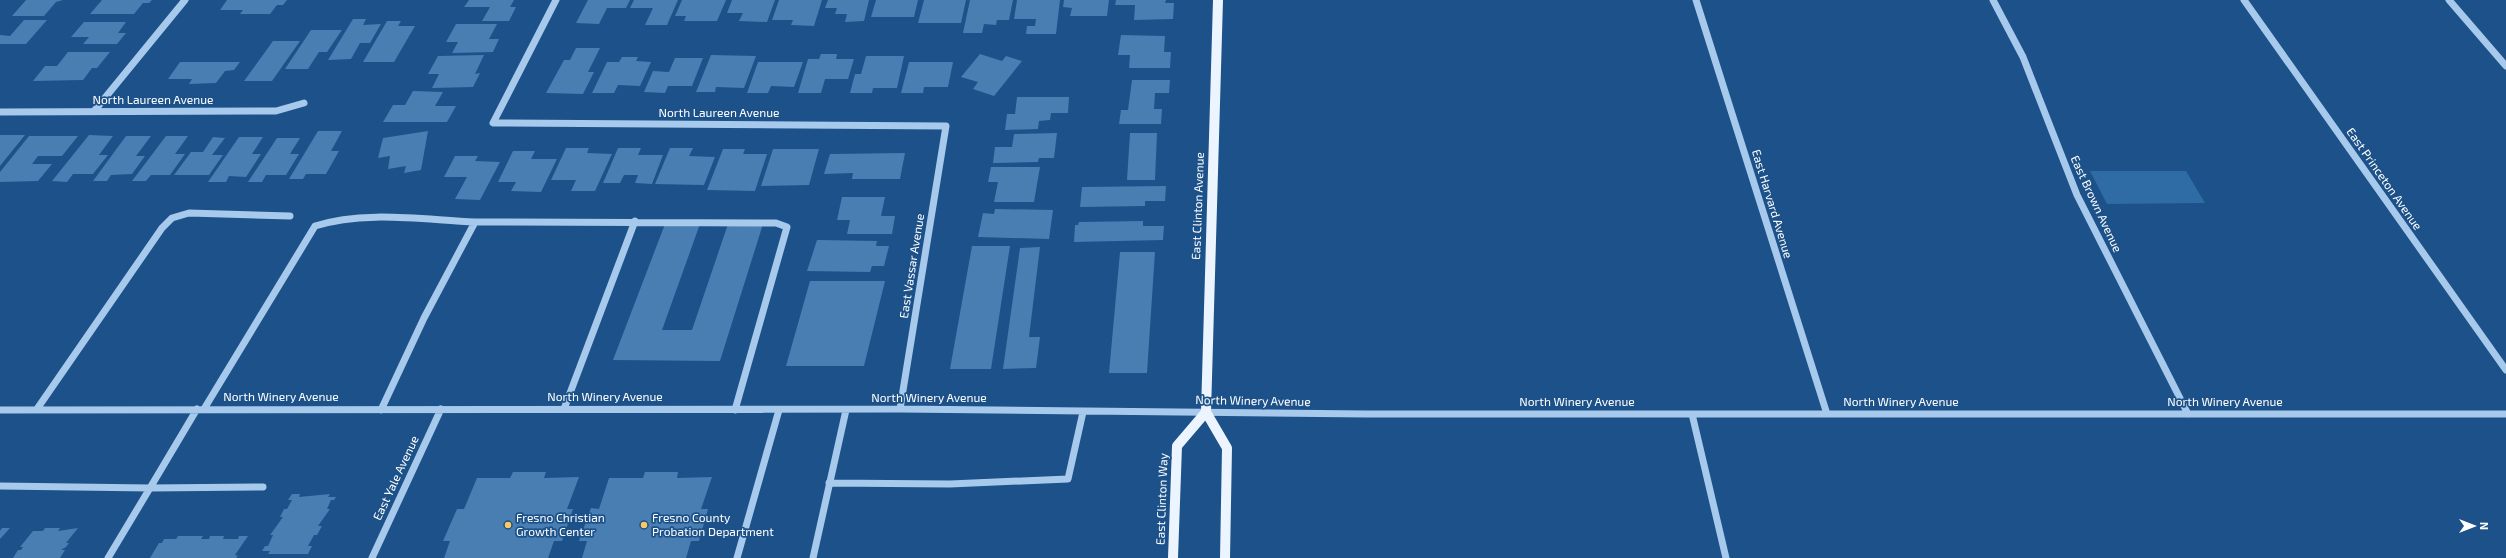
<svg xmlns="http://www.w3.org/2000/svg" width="2506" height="558" viewBox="0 0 2506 558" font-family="'Exo 2',sans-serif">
  <rect width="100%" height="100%" fill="#1c5189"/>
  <!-- green -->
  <path fill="#2f6ca6" d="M2090,171H2186L2205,203L2107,204Z"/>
  <!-- building -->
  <path fill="#497eb3" d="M26,0H63L56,2L44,16H12Z
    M102,0H152L149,3H143L134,14H90Z
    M227,0H287L283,5H277L270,14H240L243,10H220Z
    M469,0H514L510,7H516L509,21H482L490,7H464Z
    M588,0H630L626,8H607L599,24L576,23Z
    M634,0H678L667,25H645L653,8H630Z
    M682,0H726L717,21H684L686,16H675Z
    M732,0H775L767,22L739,21L743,13H727Z
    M779,0H822L814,26L791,25L793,20H772Z
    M828,0H869L864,21L845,22L847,14H835L837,8H825Z
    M876,0H918L914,17H871Z
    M924,0H966L961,23H918Z
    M970,0H1013L1009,20H997L996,25L984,24L982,33H963Z
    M1017,0H1060L1056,34H1026L1027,26H1035L1036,19H1014Z
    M1064,0H1109L1107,16H1070L1072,8L1063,7Z
    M1116,0H1166L1165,3H1174L1173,19L1134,20L1135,5H1115Z
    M353,19H366L363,25L381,24L370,43H360L351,59L328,60Z
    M24,20H47L26,44H0V35L10,36Z
    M387,21H401L398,26H415L394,62H363Z
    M84,22H126L118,33H126L117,44H83L89,37H71Z
    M456,24H497L489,39H499L493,52L452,53L458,42H446Z
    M311,30H342L327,52H319L308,69H285Z
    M1121,35L1165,36L1164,52H1171L1170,68H1129L1130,55H1118Z
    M273,41H300L272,81H244Z
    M576,48H600L588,72H594L583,94L546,93L564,60H570Z
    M68,52H110L97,68H92L83,80L33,81L45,66H57Z
    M821,54H837L836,59H854L848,79H825L821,93H798L808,59H819Z
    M980,54L1002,61L1006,56L1022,61L994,96L973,89L978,82L961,77Z
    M484,55L475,74L480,73L473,87L432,88L439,74H428L438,56Z
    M711,55L756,56L744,88L716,87L715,92H696Z
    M866,56H904L897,88H873L872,93H850L855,74H861Z
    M622,57H638L636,61L651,62L640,86L618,85L614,93H592L607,62H619Z
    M675,58H703L692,86H668L665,93L644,92L653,71L669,72Z
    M180,62H240L234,70L225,71L216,83L189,84L192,79H168Z
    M758,62H803L794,87L771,86L768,93H747Z
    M909,62H953L948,87H924L923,93H901Z
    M1132,80H1170L1169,93H1155L1154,109H1162L1161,124H1119L1121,110H1128Z
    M413,91L443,92L435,106H456L447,122H383L393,105H405Z
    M1017,97H1069L1068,113H1051L1050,120L1039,121L1038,129L1005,130L1007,114H1015Z
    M318,131H342L331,151H339L326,174H306L303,179H289Z
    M428,131L421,170L404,173L406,166L388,169L390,156L378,158L383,138Z
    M1057,133L1054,158H1039L1038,162L993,163L995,147H1012L1014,134Z
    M1130,133H1157L1155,180H1127Z
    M0,135H25L0,166Z
    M89,135L113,136L99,155H108L93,174H73L67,182L52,181Z
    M29,136H78L62,156H38L32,164H52L38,181L0,182V172Z
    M126,136H151L136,156H145L132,174L111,175L107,181H93Z
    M166,136H188L175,154H185L170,175H151L146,181H132Z
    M213,137L225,138L212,155H223L209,175H174L191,152H203Z
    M239,137H263L252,154H261L246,177L229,176L226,182H208Z
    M277,138H300L290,154H299L286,175H266L262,182H248Z
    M566,148H589L587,153L612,154L595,191H571L576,180H551Z
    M618,148H641L638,155H663L652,184L635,183L638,175H624L620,183H603Z
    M670,148H693L689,156L715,157L704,185L655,184Z
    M723,149H745L743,154H767L755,191L707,190Z
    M773,149H819L809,185L761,186Z
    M513,151H535L531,159H557L541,192L511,191L516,182H498Z
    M905,153L900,179H852L853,173L824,174L830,154Z
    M455,156H478L475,161L500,162L480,200L455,199L467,177H444Z
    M991,167H1040L1034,202H994L998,182H988Z
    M1166,186L1165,201H1145V206L1080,207L1082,187Z
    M842,197H885L881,216H895L892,234H847L850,220H837Z
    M995,209L1053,210L1049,239L978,237L983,213L994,214Z
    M1143,221V226H1164L1163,240L1074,242L1075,225H1078L1079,222Z
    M665,224H700L662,330H692L728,224H763L720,361L613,360Z
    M817,240L877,241L876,246H889L884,266H872L870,272L807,271Z
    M972,246H1010L991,369H950Z
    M1040,247L1029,337H1040L1036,368L1003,369L1020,248Z
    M1120,252H1155L1147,373H1109Z
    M810,281H885L864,366H786Z
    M513,472H546L544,478L579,477L567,509H573L562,541H554L548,558H444L450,541H443L457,509H464L477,478H510Z
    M645,472H678L677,478L712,477L701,509H708L699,541H691L686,558H582L587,541H579L591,508L599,509L609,478H643Z
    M292,494H300L299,497L330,494L328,497H336L334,500H331L327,509H330L318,526H322L317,535H314L308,546H312L308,554H268L270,551H262L265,546H268L273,535H270L283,517H280L284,509H287L292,500H288Z
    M2,528H10L0,539V531Z
    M45,528H60L58,531L78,528L66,543H69L66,547L61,550H65L60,558H13L18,550H21L23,547H20L33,531H43Z
    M178,536H203L201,539H209L210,536H224L223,539H238L239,536H248L235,555L238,556L236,558H150L159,543H162L164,539H176Z"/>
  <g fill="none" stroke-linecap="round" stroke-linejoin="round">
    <!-- minor -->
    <path stroke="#a6c9ec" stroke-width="7" d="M556,0L493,123L946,126L900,409
      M1696,0L1827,414
      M1993,0L2023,57L2077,195L2188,414
      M2244,0L2506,370
      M2449,0L2506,66
      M95,110L185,0
      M0,112L276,111L304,103
      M37,409L162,228L172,218L189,213L290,216
      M204,409L315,226C365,210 424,220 475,222
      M564,409L635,221
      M0,410L900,409L1367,414H2506
      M381,410L424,318L475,222L776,223L787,227L735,410
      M1692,414L1726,558
      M829,483L950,484L1068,479L1083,412
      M0,486L150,488L197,409
      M108,558L150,488L263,487
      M372,558L441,409
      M737,558L779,410
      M813,558L846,410"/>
    <!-- major -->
    <path stroke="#ebf4ff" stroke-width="10" d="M1206,412L1218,0
      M1206,412L1227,448L1225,558
      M1173,558L1177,446L1206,412"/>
  </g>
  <!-- markers -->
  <g fill="#fcc863" stroke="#1c5189" stroke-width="1.5">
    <circle cx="508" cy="525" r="4"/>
    <circle cx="644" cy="525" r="4"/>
  </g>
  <g text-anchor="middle" stroke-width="3.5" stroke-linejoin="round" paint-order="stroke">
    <!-- street labels -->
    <g font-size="12" fill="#fff" stroke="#1c5189">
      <text x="153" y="104">North Laureen Avenue</text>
      <text x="719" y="117">North Laureen Avenue</text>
      <text transform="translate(2384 179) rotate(55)" y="4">East Princeton Avenue</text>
      <text transform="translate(1772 204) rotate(73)" y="4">East Harvard Avenue</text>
      <text transform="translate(2096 204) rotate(65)" y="4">East Brown Avenue</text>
      <text transform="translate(1198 206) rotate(-88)" y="4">East Clinton Avenue</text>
      <text transform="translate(912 266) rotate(-81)" y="4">East Vassar Avenue</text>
      <text x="281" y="401">North Winery Avenue</text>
      <text x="605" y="401">North Winery Avenue</text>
      <text x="929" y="402">North Winery Avenue</text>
      <text transform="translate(1253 401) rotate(1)" y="4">North Winery Avenue</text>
      <text x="1577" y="406">North Winery Avenue</text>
      <text x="1901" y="406">North Winery Avenue</text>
      <text x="2225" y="406">North Winery Avenue</text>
      <text transform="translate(396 478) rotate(-65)" y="4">East Yale Avenue</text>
      <text transform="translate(1162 499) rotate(-88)" y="4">East Clinton Way</text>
    </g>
    <!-- poi labels -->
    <g font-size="12" fill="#fff" stroke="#1c5189" text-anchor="start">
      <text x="516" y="522">Fresno Christian<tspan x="516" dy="14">Growth Center</tspan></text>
      <text x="652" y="522">Fresno County<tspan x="652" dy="14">Probation Department</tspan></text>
    </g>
  </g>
  <!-- north arrow -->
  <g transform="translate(2474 526) rotate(90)" stroke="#1c5189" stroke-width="3" paint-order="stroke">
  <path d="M0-3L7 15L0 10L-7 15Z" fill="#ffffff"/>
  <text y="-6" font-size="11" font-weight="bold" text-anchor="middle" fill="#ffffff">N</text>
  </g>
</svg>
